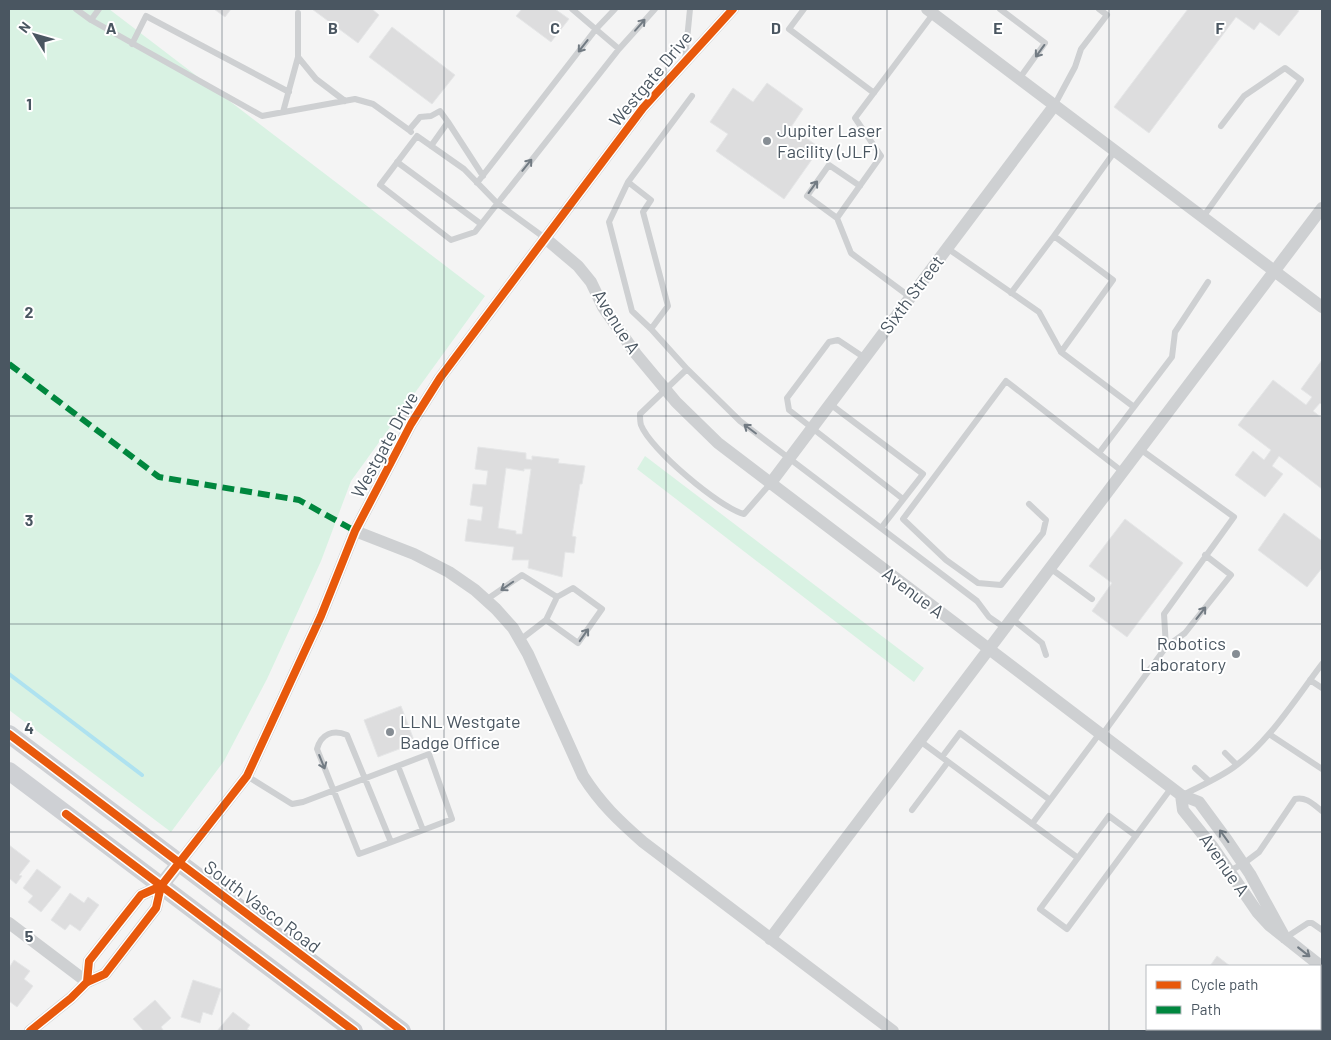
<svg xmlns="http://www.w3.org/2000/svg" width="1331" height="1040" viewBox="0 0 1331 1040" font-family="Barlow,sans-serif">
  <rect width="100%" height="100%" fill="#f4f4f4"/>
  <!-- green -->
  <path fill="#d9f2e3" d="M9,9H109L485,296L351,481L321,561L267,679L224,761L171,832L9,710Z
    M645,456L924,668L914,682L637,469Z"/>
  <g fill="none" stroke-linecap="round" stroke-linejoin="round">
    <!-- stream -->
    <path stroke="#aee2f0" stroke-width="4" d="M9,674L142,775"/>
  </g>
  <!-- building -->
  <path fill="#ddddde" stroke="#e5e6e7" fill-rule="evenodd" d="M214,9H231L225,17Z
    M312,9H372L379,15L358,43Z
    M522,9H555L569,19L551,42L516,16Z
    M1188,9H1296L1299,11L1279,36L1260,22L1254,30L1236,17L1149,133L1114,107Z
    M392,27L455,75L432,104L369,57Z
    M767,83L803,109L791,127L820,148L784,199L716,151L728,134L710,122L733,88L753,102Z
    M1322,360V405L1320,403L1313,411L1322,418V489L1279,456L1272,466L1283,474L1265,497L1235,475L1253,451L1264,460L1271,450L1238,425L1273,380L1306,405L1312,397L1301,389Z
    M478,447L526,453V459L532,460V456L559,459L558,463L585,466L582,484H580L572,536L576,537L574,553L565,552L562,577L528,568L529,560H512L514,547L465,541L468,519L481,521L483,507L470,505L473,484L486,485L488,471L475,469ZM506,468L524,471V469H531L522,534H516V531L498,528Z
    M1284,513L1322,541V568L1307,587L1258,550Z
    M1125,519L1183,563L1127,637L1092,611L1112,583L1089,566Z
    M401,706L415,743L378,757L364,720Z
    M9,845L30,861L19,875L22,876L16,884L9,878Z
    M37,869L61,887L41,912L28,902L33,896L23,888Z
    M70,893L84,903L88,897L99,905L80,931L70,924L65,930L51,920Z
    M1217,956L1230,966H1210Z
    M14,960L30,971L24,979L33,986L17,1007L9,1001V968Z
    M193,980L221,989L212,1015L203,1012L200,1023L181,1017Z
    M155,1000L171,1018L161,1027L163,1030L162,1031H144L133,1019Z
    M233,1012L250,1025L247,1029L250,1031H217Z
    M1172,1029H1293L1292,1031H1173Z"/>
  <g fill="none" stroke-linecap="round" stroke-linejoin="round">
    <!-- service -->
    <path stroke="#ced0d2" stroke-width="6" d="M76,9L91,20
      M99,9L91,20L262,116L355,99L373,104L409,130
      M572,9L619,49
      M804,9L789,29L874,93
      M1000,9L1045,43L1019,79
      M298,13V57
      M132,44L146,16L289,92
      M685,60L690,9
      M1054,106L1075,67L1081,49L1107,15L1099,9
      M283,112L298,57L316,79L345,101
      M411,132L409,130L420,117L431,116L440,111L448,122
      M431,146L448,122L483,176
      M1115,151L1054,236L1113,280L1061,352L1134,407
      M397,162L481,224
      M628,182L692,96
      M477,183L596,29L615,9
      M1203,217L1301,80L1285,68L1244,96L1221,126
      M837,218L807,196L829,165L860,186
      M545,238L497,203L464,169L417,136L380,185L451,240L475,232L619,49L655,9
      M947,248L1039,312L1061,352
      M1011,293L1054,236
      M910,297L851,253L837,218L881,156L855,118L933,14
      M651,329L632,311L609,222L628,182L651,200L643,212L668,306L651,329L687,369L640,414C640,417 640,422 641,425C650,449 720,508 744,514L770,484
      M865,358L838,340L829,342L787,398L789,410L903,499
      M687,369L740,421L977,601L989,617L1005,628
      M830,404L923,474L881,528
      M1140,449L1234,517L1164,614L1166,647
      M1099,453L1172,357L1175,332L1208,282
      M1029,504L1046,520L1043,533L1001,585L978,583L946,560L903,519L1006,381L1123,472
      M1050,568L1092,599
      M486,600L522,575L557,597
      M1012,619L1042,643L1046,655
      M520,640L546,620L557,597L573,588L602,609L578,643L546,620
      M1310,680L1322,688
      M1269,734L1322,769
      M1102,735L1166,647L1185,633L1231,575L1205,555
      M920,741L1078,858
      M1225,753L1237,765
      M942,757L960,733L1050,800L1100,733
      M398,766L423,830
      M1195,768L1209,781
      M247,776L292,804L303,802L429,754L452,819C421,831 390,843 359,854L317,749C321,734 333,729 347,735L391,842
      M1183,795C1200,786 1219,778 1234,767C1269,742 1296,698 1322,664
      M912,810L948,762
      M1032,824L1050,800
      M1136,836L1109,816L1040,909L1067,929L1172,787
      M1229,871L1243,864L1259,852L1295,799C1306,796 1314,805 1322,811
      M1285,938L1308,923H1312L1322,930"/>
    <!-- minor -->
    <path stroke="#ced0d2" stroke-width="12" d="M927,9L1322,307
      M545,238L578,266L591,282L603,307L636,354L676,402L718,443L1181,795L1199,802L1227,840L1250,874L1285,938
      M770,484L1054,106
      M355,531L414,554L449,572L475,590L496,609L513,628L528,654L583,776C601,804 618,820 643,842L893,1031
      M1181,795L1183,810L1212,846L1258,913L1269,925L1322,967
      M179,863L247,776L321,616L355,531L411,424L440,378L643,108L733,9
      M9,923L87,982
      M770,939L1322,208
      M87,982L89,961L141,895L161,886
      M30,1031L71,998L87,982L105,974L156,908L161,886"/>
    <!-- tertiary -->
    <path stroke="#ced0d2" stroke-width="15" d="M161,886L179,863"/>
    <!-- secondary -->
    <path stroke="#ced0d4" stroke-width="18" d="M9,734L402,1031
      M9,771L354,1031"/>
    <!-- quiet -->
    <path stroke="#00873e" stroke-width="6" stroke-dasharray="12 6" stroke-linecap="butt" d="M9,364L159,477L299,500L355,531"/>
    <defs>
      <path id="cycleway" d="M9,734L402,1031
        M66,814L354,1031
        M87,982L89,961L141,895L161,886
        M30,1031L71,998L87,982L105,974L156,908L161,886L247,776L321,616L355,531L411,424L440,378L643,108L733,9"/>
    </defs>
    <!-- cycleway casing -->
    <use href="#cycleway" stroke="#fff" stroke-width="11"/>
    <!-- cycleway -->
    <use href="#cycleway" stroke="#e8590c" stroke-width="8"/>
  </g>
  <!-- one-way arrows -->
  <defs><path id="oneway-shaft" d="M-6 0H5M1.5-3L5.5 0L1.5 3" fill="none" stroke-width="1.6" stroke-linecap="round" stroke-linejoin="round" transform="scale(1.25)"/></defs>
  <g stroke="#727b83">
    <use href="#oneway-shaft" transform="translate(640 25) rotate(-49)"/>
    <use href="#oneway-shaft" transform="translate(583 46) rotate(128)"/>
    <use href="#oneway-shaft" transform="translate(1040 51) rotate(126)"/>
    <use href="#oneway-shaft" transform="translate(527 165) rotate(-51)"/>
    <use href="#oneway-shaft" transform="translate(813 187) rotate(-54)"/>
    <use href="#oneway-shaft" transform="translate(750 429) rotate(-143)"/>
    <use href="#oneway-shaft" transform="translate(507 586) rotate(145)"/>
    <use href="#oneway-shaft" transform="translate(1201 613) rotate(-52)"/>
    <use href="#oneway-shaft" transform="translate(584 635) rotate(-55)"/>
    <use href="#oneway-shaft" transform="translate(322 762) rotate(68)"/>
    <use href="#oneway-shaft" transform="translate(1224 836) rotate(-126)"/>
    <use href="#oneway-shaft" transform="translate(1304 952) rotate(38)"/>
  </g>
  <!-- grid -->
  <path fill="none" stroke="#4a5661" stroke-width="1" stroke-opacity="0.55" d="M222,9V1031M444,9V1031M666,9V1031M887,9V1031M1109,9V1031M9,208H1322M9,416H1322M9,624H1322M9,832H1322"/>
  <!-- markers -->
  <g fill="#868d94" stroke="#fff" stroke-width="2">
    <circle cx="767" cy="141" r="5"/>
    <circle cx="1236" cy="654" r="5"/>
    <circle cx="390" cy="732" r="5"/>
  </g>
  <g text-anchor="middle" stroke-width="4" stroke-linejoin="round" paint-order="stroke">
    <!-- street labels -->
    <g font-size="18" fill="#4a5661" stroke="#fff">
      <text transform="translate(651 79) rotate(-50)" y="6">Westgate Drive</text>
      <text transform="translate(912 295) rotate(-53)" y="6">Sixth Street</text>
      <text transform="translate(616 322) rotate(58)" y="6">Avenue A</text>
      <text transform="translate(385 445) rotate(-61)" y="6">Westgate Drive</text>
      <text transform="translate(913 593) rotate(37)" y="6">Avenue A</text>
      <text transform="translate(1224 865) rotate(55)" y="6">Avenue A</text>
      <text transform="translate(262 907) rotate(37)" y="6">South Vasco Road</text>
    </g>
    <!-- poi labels -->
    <g font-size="18" fill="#4a5661" stroke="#fff" text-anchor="start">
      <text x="777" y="137">Jupiter Laser<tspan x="777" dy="21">Facility (JLF)</tspan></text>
      <text x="1226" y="650" text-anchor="end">Robotics<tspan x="1226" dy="21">Laboratory</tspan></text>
      <text x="400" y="728">LLNL Westgate<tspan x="400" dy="21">Badge Office</tspan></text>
    </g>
  </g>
  <g font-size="16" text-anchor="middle" font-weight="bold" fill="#4a5661" stroke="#fff" stroke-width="4" stroke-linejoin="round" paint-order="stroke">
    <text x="111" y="34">A</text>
    <text x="333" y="34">B</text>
    <text x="555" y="34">C</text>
    <text x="776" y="34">D</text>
    <text x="998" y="34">E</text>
    <text x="1220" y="34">F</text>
    <text x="29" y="110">1</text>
    <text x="29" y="318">2</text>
    <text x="29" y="526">3</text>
    <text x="29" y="734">4</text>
    <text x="29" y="942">5</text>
  </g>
  <!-- border -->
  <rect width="1331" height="1040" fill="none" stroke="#4a5661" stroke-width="20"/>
  <!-- legend -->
  <rect x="1146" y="965" width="175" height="65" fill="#ffffff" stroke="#b7bbc0"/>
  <rect x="1156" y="981" width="25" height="8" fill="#e8590c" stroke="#b7bbc0"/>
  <text x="1191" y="990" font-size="15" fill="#4a5661">Cycle path</text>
  <rect x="1156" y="1006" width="25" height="8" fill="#00873e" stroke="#b7bbc0"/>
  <text x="1191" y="1015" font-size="15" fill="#4a5661">Path</text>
  <!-- north arrow -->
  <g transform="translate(35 35) rotate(307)" stroke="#ffffff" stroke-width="4" paint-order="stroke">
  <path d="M0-4L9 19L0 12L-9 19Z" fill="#4a5661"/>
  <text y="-8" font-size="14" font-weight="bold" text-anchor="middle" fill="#4a5661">N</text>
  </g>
</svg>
